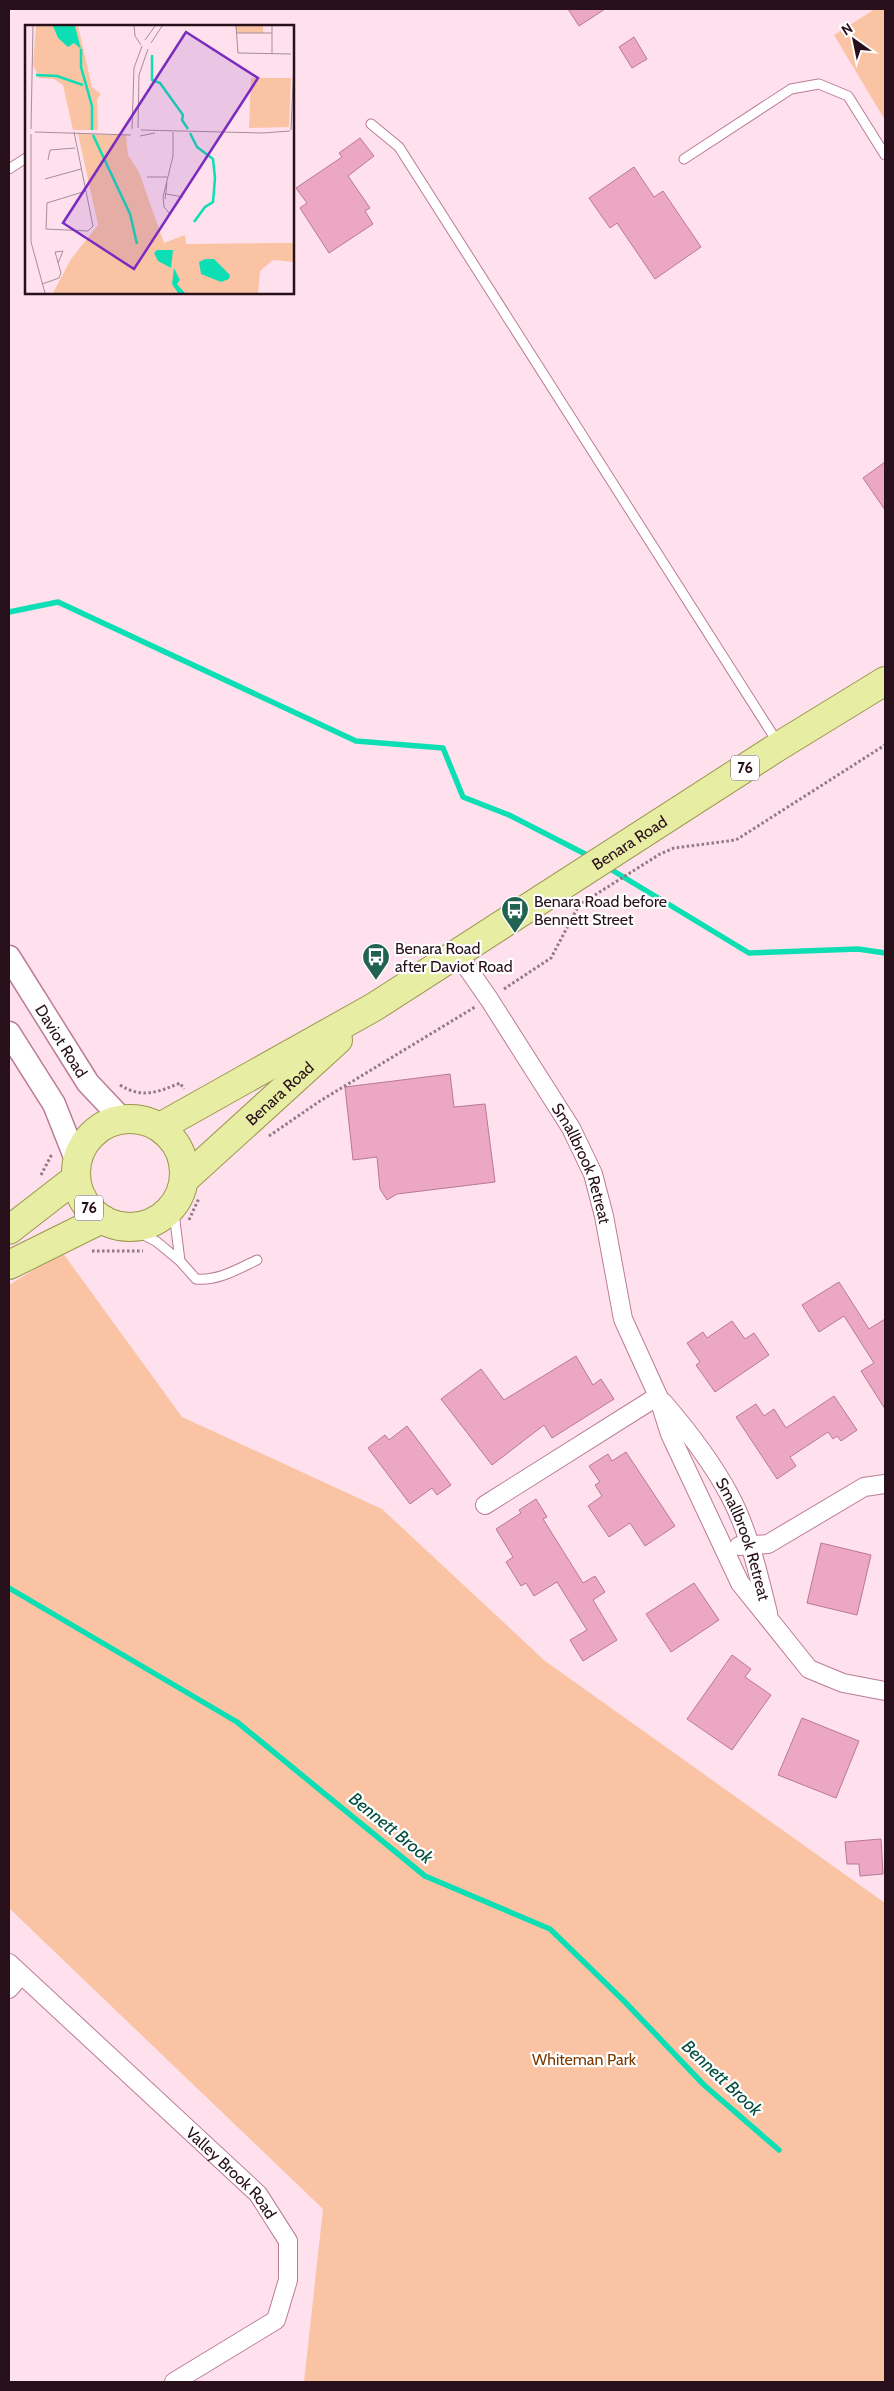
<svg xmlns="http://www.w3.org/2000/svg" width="894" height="2391" viewBox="0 0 894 2391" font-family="Cabin,sans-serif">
  <rect width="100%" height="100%" fill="#fee1ec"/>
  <!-- green -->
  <path fill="#fac4a4" d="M875,9H885V120L834,35Z
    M62,1252L182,1417L382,1509L545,1661L885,1903V2382H304L323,2209L9,1908V1285Z"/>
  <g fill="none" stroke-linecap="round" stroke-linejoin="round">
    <!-- stream -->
    <path stroke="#0edeb4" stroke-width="5.5" d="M9,612L58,602L356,741L443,748L463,797L509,815L591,857
      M607,867L749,953L858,949L885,953
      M9,1588L237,1722L425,1876L550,1929L624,2001L704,2085L779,2150"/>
  </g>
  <!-- building -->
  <path fill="#eba7c3" stroke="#b97894" d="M568,9H605L579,26Z
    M634,37L647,59L632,68L619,47Z
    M360,138L374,156L348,176L370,208L365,211L373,224L329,253L300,208L307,203L296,188L342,157L339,153Z
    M634,167L654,197L663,191L701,247L655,279L617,223L610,228L589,198Z
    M885,462V510L863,478Z
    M450,1074L454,1107L485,1104L495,1182L397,1194L387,1200L380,1189L377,1157L353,1160L345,1087Z
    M839,1282L869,1329L885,1319V1409L861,1371L874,1363L844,1316L819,1332L802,1305Z
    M732,1321L745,1339L754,1333L769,1355L715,1392L696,1365L700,1362L687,1343L703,1332L707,1338Z
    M576,1356L593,1385L601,1379L614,1399L552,1438L544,1425L492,1465L441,1399L481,1369L504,1400Z
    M834,1396L857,1430L841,1441L837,1436L833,1439L828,1432L790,1457L796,1466L777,1479L736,1417L756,1404L764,1416L774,1409L786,1428Z
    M407,1426L451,1485L437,1495L432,1488L410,1504L368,1448L385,1435L389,1440Z
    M626,1452L675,1526L645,1546L630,1523L609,1537L588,1506L602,1496L595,1485L600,1482L589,1466L608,1454L612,1461Z
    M536,1499L547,1517L543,1519L583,1583L595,1576L605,1592L593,1600L617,1640L583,1661L570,1640L587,1630L557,1582L534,1596L526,1583L521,1586L506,1562L513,1557L496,1529L521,1513L519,1510Z
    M821,1543L871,1555L857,1615L807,1603Z
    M694,1583L719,1620L671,1652L646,1614Z
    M732,1655L751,1669L745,1677L771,1695L732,1750L687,1719Z
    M802,1718L859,1741L836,1798L778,1775Z
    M881,1839L883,1874L860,1876L859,1864H847L845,1842Z"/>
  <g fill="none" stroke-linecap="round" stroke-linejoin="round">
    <defs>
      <path id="service" d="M371,124L399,147L778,743
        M684,159L791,89L819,84L848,96L885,155
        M9,169L26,158
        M173,1205L180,1261
        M129,1227L157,1242L180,1261L196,1279C218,1281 238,1269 257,1260"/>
      <g id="minor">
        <path id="s1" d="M457,953L489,999L571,1128L593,1174L604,1216L623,1319L658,1396L670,1434L740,1583L809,1669L843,1683L885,1691"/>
        <path id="s2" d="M663,1402C688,1431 712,1462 730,1496C749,1532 758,1573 768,1613"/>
        <path d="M485,1505L658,1396"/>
        <path d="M739,1546L768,1544L864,1487L885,1484"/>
        <path id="s3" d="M9,1963L258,2194L288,2241V2280L276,2320L174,2382"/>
        <path d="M9,1989L21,1975"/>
      </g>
      <g id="tertiary">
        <path id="s4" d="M9,957L88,1083L122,1119"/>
        <path d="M9,1033L54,1104L77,1162"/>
      </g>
      <g id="primary">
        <circle cx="130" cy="1173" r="54"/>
        <path id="s5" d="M160,1127L374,1007L779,746L885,681"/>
        <path id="s6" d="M184,1180L338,1040"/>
        <path d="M9,1230L76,1178"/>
        <path d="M9,1265L102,1219"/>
      </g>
    </defs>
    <!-- service casing -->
    <use href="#service" stroke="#bc7b97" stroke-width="11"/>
    <!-- minor casing -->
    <use href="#minor" stroke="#bc7b97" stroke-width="20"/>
    <!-- tertiary casing -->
    <use href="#tertiary" stroke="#bc7b97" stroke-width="25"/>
    <!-- primary casing -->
    <use href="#primary" stroke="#9b984d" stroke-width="30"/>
    <!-- path -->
    <path stroke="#937984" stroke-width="3" stroke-dasharray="2.5 2.5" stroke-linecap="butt" d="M504,989L551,958L579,905L660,854L674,848L736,840L885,745
      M120,1085C142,1099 158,1092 180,1083L184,1089
      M269,1136L320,1101L475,1007
      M41,1175L52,1154
      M189,1220L199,1198
      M92,1251H143"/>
    <!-- service -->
    <use href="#service" stroke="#fff" stroke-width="9"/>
    <!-- minor -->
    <use href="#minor" stroke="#fff" stroke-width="18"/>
    <!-- tertiary -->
    <use href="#tertiary" stroke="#fff" stroke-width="22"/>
    <!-- primary -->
    <use href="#primary" stroke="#e8eda4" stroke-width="28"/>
  </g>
  <!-- icons -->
  <defs>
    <symbol id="bus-pin" viewBox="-11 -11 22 30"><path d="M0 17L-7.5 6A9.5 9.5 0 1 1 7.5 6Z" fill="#216251" stroke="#fff"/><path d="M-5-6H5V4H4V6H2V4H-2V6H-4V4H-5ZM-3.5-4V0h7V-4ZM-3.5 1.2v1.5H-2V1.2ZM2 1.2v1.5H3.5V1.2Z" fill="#fff"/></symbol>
  </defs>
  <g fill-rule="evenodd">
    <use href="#bus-pin" x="499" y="894" width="32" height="43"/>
    <use href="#bus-pin" x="360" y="941" width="32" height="43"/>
  </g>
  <g text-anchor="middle" stroke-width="4.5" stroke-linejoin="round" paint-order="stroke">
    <!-- shield labels -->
    <g fill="#fff" stroke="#68585f" stroke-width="1">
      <rect x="731" y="755.5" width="28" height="25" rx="4"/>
      <rect x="75" y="1195.5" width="28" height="25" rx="4"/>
    </g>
    <g font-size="15" font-weight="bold" fill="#28101b">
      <text x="745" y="773">76</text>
      <text x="89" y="1213">76</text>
    </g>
    <!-- street labels -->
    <g font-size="16" fill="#28101b" stroke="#fff">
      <text dy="6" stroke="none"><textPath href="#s5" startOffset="549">Benara Road</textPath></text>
      <text dy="6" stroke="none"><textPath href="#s4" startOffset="99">Daviot Road</textPath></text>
      <text dy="6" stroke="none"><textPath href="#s6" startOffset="129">Benara Road</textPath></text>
      <text dy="6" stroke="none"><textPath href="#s1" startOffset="246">Smallbrook Retreat</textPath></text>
      <text dy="6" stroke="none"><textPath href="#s2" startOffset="161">Smallbrook Retreat</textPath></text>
      <text dy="6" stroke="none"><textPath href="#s3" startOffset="306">Valley Brook Road</textPath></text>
    </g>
    <!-- poi labels -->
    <g font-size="16" fill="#28101b" stroke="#fff" text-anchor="start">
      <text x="534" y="907">Benara Road before<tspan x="534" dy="18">Bennett Street</tspan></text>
      <text x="395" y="954">Benara Road<tspan x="395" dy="18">after Daviot Road</tspan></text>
    </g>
    <!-- park labels -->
    <g font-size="16" fill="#7c3900" stroke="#fff">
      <text x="584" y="2065">Whiteman Park</text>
    </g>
    <!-- water labels -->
    <g font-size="18" font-style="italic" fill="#02503f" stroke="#fff">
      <text transform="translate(391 1828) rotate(39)" y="6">Bennett Brook</text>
      <text transform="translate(722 2078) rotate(43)" y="6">Bennett Brook</text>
    </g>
  </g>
  <!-- overview -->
  <g transform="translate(25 25)">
    <rect width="269" height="269" fill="#fee1ec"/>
    <path d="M11,1H53L67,62L76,69L72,74L73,105H48L38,60L29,54L14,53L8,40ZM211,1H238V8H211ZM226,53H266L264,102L224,103ZM53,109L101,110L103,130L114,147L139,218L160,210L161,219L269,218V237L248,235L235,246L233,268H28L46,234L73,200Z" fill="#fac4a4"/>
    <path d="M28,1H50L56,24L49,18L43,22L33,13ZM132,225H148L146,243L133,236L129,228ZM180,234H189L205,250L204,254L196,257L176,249L174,237ZM149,243L155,255L152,259L160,268H153L147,259Z" fill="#0edeb4"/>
    <path fill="none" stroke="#0edeb4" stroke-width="2.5" d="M56,24V42L67,81V105M127,30V55L135,58L158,90L157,95L163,104M11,50L32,51L58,60M165,108L172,122L188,134L190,153L188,177L180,182L169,197M68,110L105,189L112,219"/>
    <path fill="none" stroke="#a88d98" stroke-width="1" d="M109,1L110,11L116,20M211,1L213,28L266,29M247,1V28M211,8H247M120,15L130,1M126,18L137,1M113,103L114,50L123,24M6,104L8,1M107,104L109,43L117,21M116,105L238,108L265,106M266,105L269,36M10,107L106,110M49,107L68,201L63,206L21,204L22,178L61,166M6,109V217L20,268M115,111L130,108M23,135L25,125L50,123M122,152H142M20,154L56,144M141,169L158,172M140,174L142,158M144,188L139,182L138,172L148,131V107M17,259L34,253L36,248L30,227L38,226L33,238"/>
    <path fill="#7b2cbf" fill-opacity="0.15" stroke="#7b2cbf" stroke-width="2.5" d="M161,7L233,53L109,244L38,198Z"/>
    <rect width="269" height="269" fill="none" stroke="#28101b" stroke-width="2.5"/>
  </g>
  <!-- border -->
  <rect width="894" height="2391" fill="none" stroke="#28101b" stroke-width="20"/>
  <!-- north arrow -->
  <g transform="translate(854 40) rotate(327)" stroke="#ffffff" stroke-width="4" paint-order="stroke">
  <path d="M0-4L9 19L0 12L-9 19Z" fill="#28101b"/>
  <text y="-8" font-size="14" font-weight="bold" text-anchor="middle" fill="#28101b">N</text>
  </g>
</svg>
